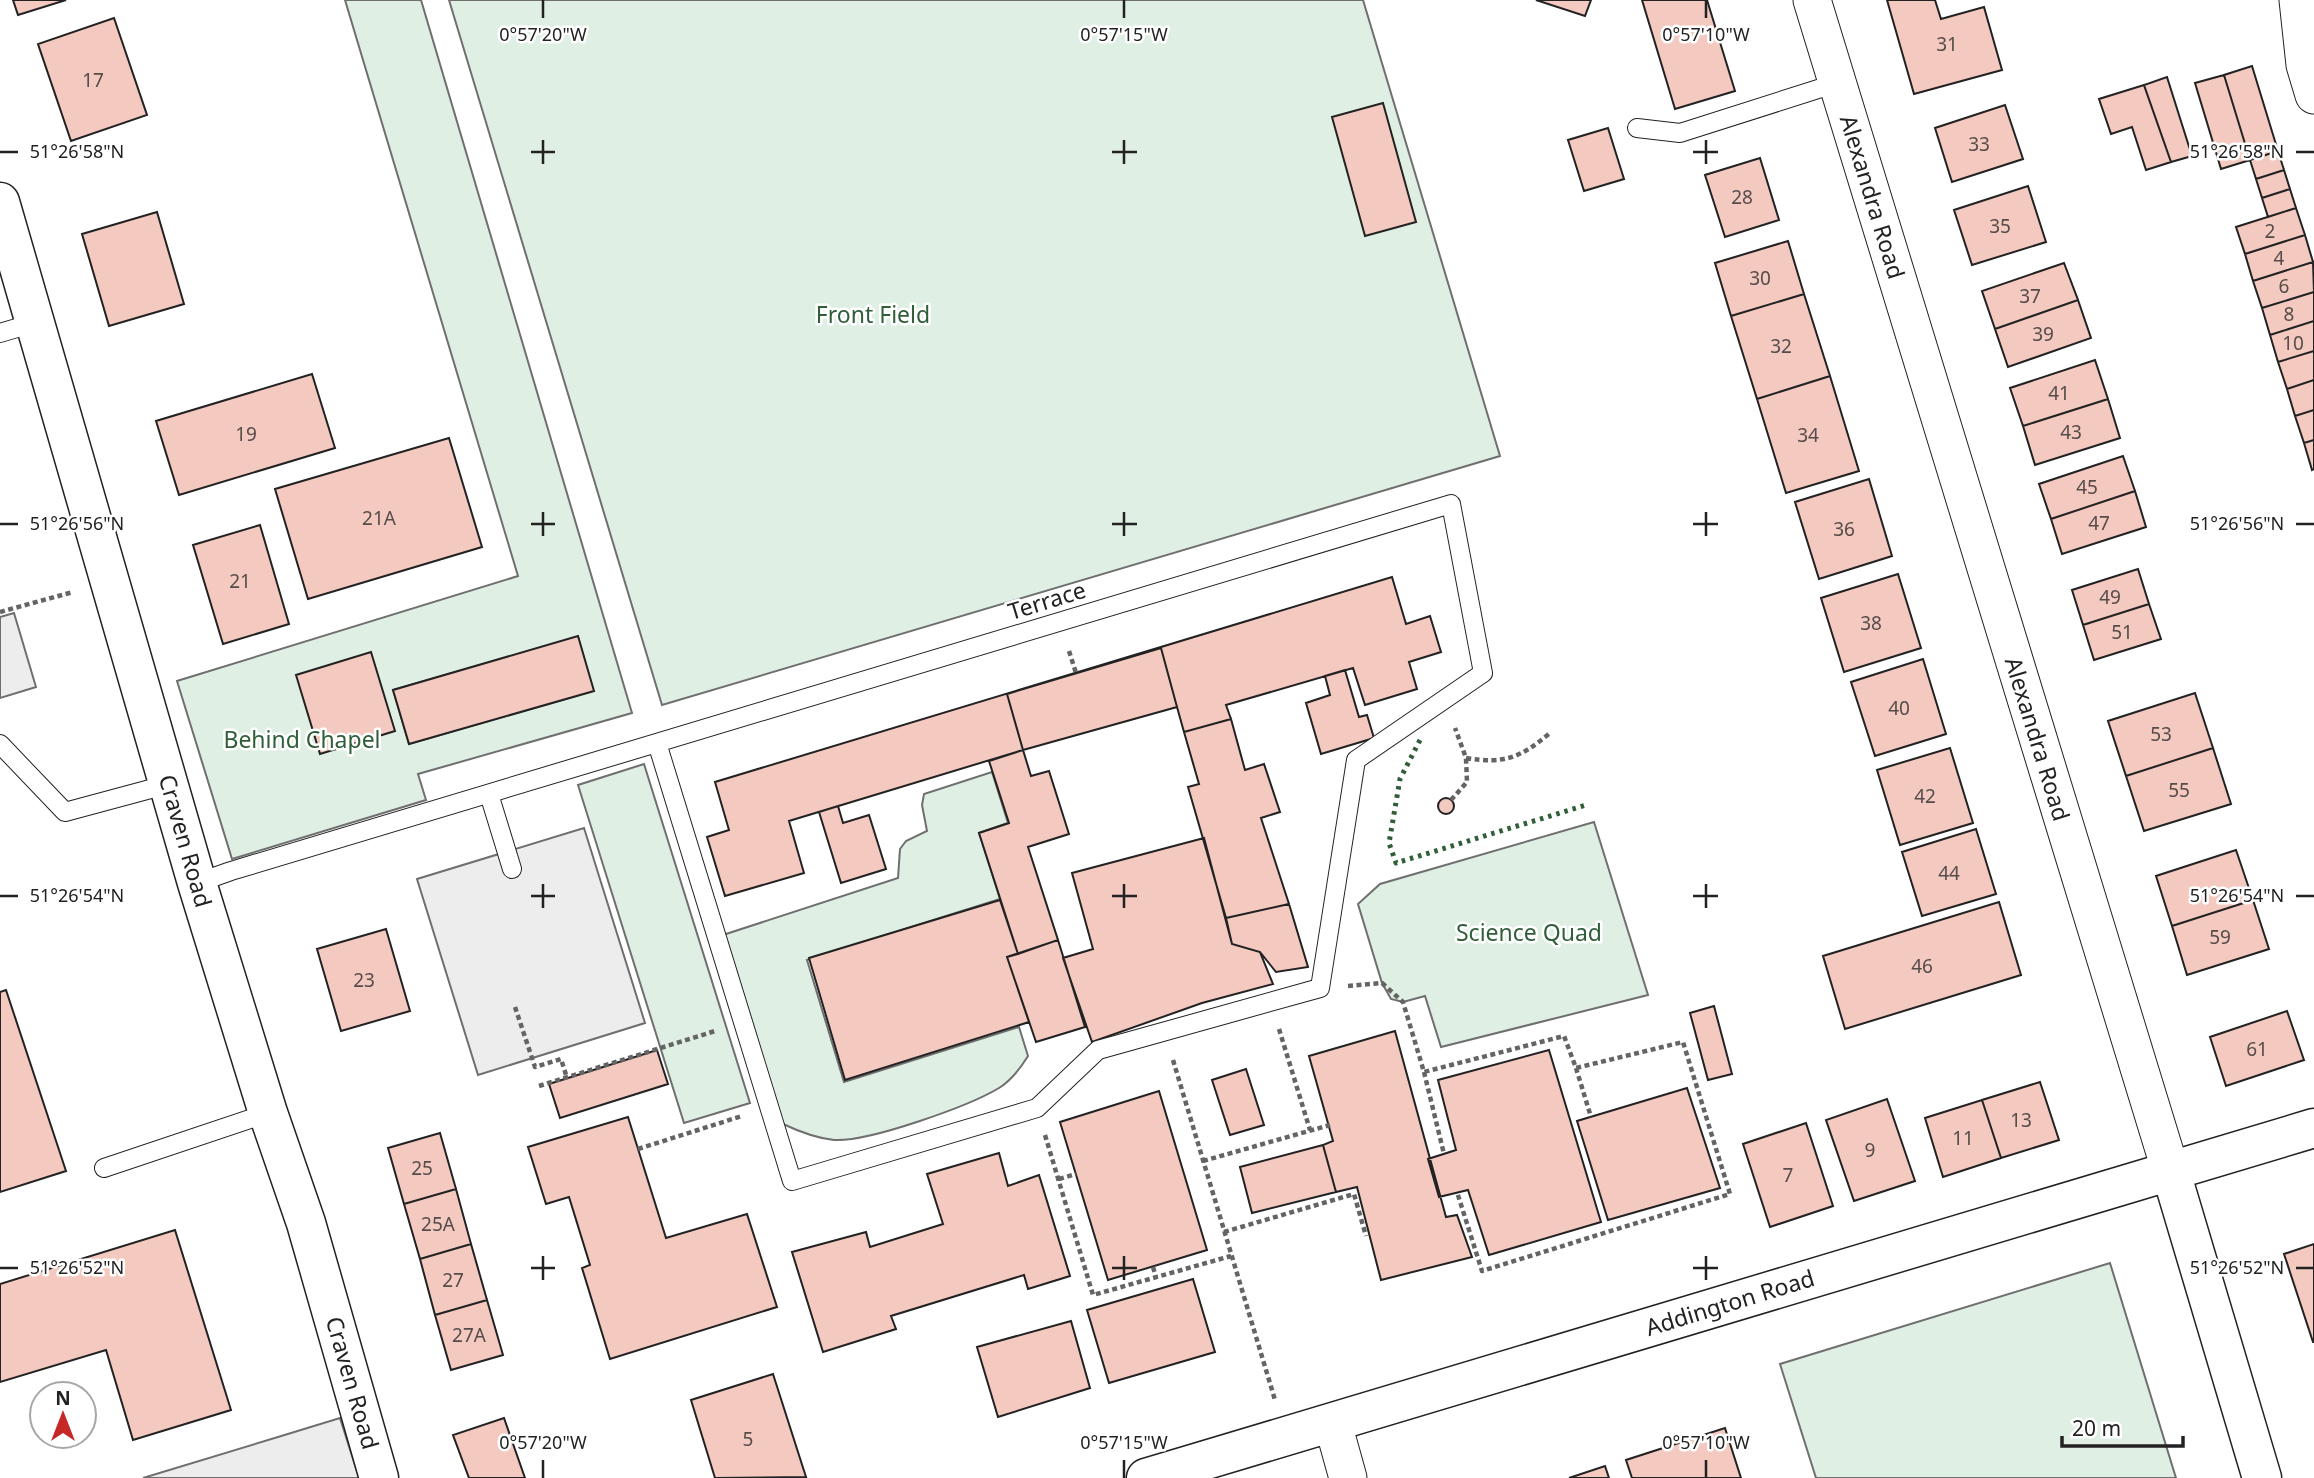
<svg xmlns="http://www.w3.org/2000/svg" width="2314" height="1478" font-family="'Noto Sans',sans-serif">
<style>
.green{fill:#e0efe3;stroke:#6f6f6f;stroke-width:2;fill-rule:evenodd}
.parking{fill:#ededed;stroke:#6f6f6f;stroke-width:2}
.building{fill:#f3c9c0;stroke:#222;stroke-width:2}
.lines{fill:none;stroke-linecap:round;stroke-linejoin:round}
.service-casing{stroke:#222;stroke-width:20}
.minor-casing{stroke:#222;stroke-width:39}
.tertiary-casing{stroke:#222;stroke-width:41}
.path{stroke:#646464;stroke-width:4.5;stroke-dasharray:5 3.5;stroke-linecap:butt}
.service{stroke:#fff;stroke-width:18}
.minor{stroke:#fff;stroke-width:37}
.tertiary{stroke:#fff;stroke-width:38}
.hedge{stroke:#2f5e38;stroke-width:5;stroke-dasharray:3.5 5;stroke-linecap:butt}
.ticks{fill:none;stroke:#222;stroke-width:2.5}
.labels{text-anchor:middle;stroke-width:5;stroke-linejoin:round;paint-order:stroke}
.number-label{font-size:19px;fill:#564c4a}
.street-label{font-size:23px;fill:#222;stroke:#fff}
.park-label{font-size:23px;fill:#2f5e38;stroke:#fff}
.ticks-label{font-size:18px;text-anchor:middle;fill:#222;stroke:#fff;stroke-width:5;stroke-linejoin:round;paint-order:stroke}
</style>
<rect width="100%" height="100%" fill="#fff"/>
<!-- green -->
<path class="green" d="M345 0H421L632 713 418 774 426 800 232 859 177 681 518 576ZM578 637 593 691 409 744 393 690Z
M449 0H1363L1500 456 662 705Z
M644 764 750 1103 684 1123 578 785Z
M992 772 1008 823 979 833 1000 899 807 960 844 1082 1019 1027 1028 1056C1020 1069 1012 1080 999 1088 969 1106 869 1142 834 1140 815 1138 800 1132 783 1124L723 935 898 878 900 849 906 841 927 831 922 805 924 794Z
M1594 822 1648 995 1441 1047 1425 996 1403 1002 1391 999 1382 983 1358 904 1380 884Z
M2110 1263 2176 1478H1816L1780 1364Z"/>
<!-- parking -->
<path class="parking" d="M14 613 36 687 0 698V617Z
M584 828 645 1023 478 1075 417 879Z
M340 1418 359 1478H143L278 1437Z"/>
<!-- building -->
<path class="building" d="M13 0H66L18 15Z
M1536 0H1591L1585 16Z
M1642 0H1707L1735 91 1675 109Z
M1887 0H1935L1941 19 1984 7 2002 70 1914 94Z
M114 18 147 115 71 141 38 44Z
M2252 66 2278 151 2250 160 2224 75Z
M2224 75 2250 160 2221 169 2195 83Z
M2167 77 2192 156 2171 162 2144 85Z
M2144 85 2171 162 2146 170 2132 127 2111 134 2099 99Z
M1383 103 1416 222 1365 236 1332 117Z
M2005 105 2023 159 1952 182 1935 128Z
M1608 128 1624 179 1584 191 1568 140Z
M2278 151 2284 170 2256 179 2250 160Z
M1760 158 1779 220 1725 237 1705 175Z
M2284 170 2290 189 2262 198 2256 179Z
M2028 186 2046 242 1972 265 1954 210Z
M2290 189 2296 208 2268 217 2262 198Z
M2296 208 2305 235 2245 254 2236 227Z
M157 212 184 304 109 326 82 234Z
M2305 235 2313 262 2253 281 2245 254Z
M1788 241 1804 294 1731 316 1715 263Z
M2313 262 2314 292 2262 308 2253 281Z
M2064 263 2078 300 1995 329 1982 291Z
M2314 292V321L2270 335 2262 308Z
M1804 294 1830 376 1757 399 1731 316Z
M2078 300 2091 338 2008 367 1995 329Z
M2314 321V351L2278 362 2270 335Z
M2314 351V380L2287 389 2278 362Z
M2095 360 2108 399 2023 426 2010 388Z
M312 374 335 448 179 495 156 421Z
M1830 376 1859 471 1786 493 1757 399Z
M2314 380V410L2295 416 2287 389Z
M2108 399 2120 438 2035 465 2023 426Z
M2314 410V440L2304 443 2295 416Z
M449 438 482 547 308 599 275 489Z
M2314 440V469L2312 470 2304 443Z
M2123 456 2135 491 2051 519 2039 484Z
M1869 479 1892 556 1819 579 1795 502Z
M2135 491 2146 527 2062 554 2051 519Z
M260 525 289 624 223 644 193 545Z
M2138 569 2149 604 2083 625 2072 590Z
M1898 574 1921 648 1844 672 1821 598Z
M1392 577 1406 624 1430 616 1441 652 1409 662 1417 689 1365 705 1353 668 1226 705 1231 719 1184 732 1177 707 1023 750 789 821 804 873 725 896 707 837 729 830 715 782Z
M2149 604 2161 639 2094 660 2083 625Z
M578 636 594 691 409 744 393 690Z
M1161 648 1177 707 1023 750 1007 694Z
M371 652 395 731 320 754 296 675Z
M1923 659 1946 734 1875 756 1851 682Z
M1345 670 1359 717 1367 715 1374 738 1321 754 1306 703 1330 695 1325 676Z
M2195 693 2213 748 2126 776 2108 721Z
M1231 719 1245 770 1264 764 1280 812 1261 818 1289 904 1226 918 1188 787 1199 784 1184 732Z
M1950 748 1973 823 1900 845 1877 770Z
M2213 748 2231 804 2144 831 2126 776Z
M1023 750 1031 776 1049 771 1069 834 1028 847 1058 940 1018 954 979 833 1009 823 989 761Z
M1438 806a8 8 0 1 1 16 0a8 8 0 1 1-16 0Z
M838 806 843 823 869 815 886 869 841 883 819 812Z
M1976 829 1996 894 1922 916 1902 852Z
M1204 838 1232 944 1260 952 1273 984 1202 1003 1092 1042 1063 958 1093 949 1072 873Z
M2236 850 2253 900 2172 926 2156 876Z
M1000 900 1018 954 1007 957 1029 1022 845 1080 809 958Z
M2253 900 2269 949 2187 975 2172 926Z
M1999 902 2021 975 1845 1029 1823 956Z
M1289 904 1308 967 1276 972 1260 952 1232 944 1226 918Z
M386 929 410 1011 341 1031 317 949Z
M1058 940 1085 1027 1036 1042 1007 957Z
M6 990 66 1171 0 1192V992Z
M1714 1006 1732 1074 1708 1080 1690 1013Z
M2287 1011 2304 1060 2226 1086 2210 1037Z
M1395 1031 1446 1217 1457 1215 1472 1257 1381 1280 1357 1187 1336 1192 1323 1145 1333 1141 1309 1056Z
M657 1050 668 1084 560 1118 549 1084Z
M1549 1050 1601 1222 1489 1255 1468 1190 1439 1197 1428 1159 1456 1150 1438 1080Z
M1246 1069 1264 1125 1230 1135 1212 1080Z
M2040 1082 2059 1140 2001 1158 1982 1100Z
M1687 1088 1720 1188 1608 1220 1577 1121Z
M1159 1091 1207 1250 1108 1280 1060 1122Z
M1887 1099 1915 1181 1854 1201 1826 1120Z
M1982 1100 2001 1158 1943 1177 1925 1118Z
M628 1117 666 1238 747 1214 777 1307 610 1359 582 1268 590 1265 569 1197 546 1204 528 1147Z
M1806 1123 1833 1206 1770 1227 1743 1144Z
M440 1133 456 1189 404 1204 388 1148Z
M1323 1145 1336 1192 1252 1213 1240 1167Z
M999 1153 1008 1186 1039 1175 1070 1276 1028 1289 1024 1275 891 1316 896 1329 823 1352 792 1252 866 1232 870 1247 943 1224 927 1174Z
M456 1189 471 1244 420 1259 404 1204Z
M175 1230 231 1410 133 1440 106 1350 0 1382V1284Z
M471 1244 487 1300 435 1315 420 1259Z
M2314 1244V1342H2313L2284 1254Z
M1193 1279 1215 1352 1109 1383 1087 1310Z
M487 1300 503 1355 451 1370 435 1315Z
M1071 1321 1090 1388 998 1417 977 1347Z
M773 1374 806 1477 715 1478 691 1400Z
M504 1418 525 1478H469L453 1435Z
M1725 1428 1741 1478H1632L1626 1460Z
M1605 1466 1609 1478H1569Z"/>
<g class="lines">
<!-- service casing -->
<g class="service-casing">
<path id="service" d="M1637 128 1680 133 1837 83
M0 333 37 322
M0 744 65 812 169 784
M489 794 512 869
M197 883 231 871C639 752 1045 628 1451 504L1483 673 1356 760 1320 988 1098 1050 1037 1108 792 1181 657 743
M104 1168 268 1113"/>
</g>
<!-- minor casing -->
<g class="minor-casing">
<path id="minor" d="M1812 0 2170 1169
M2298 0 2305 65 2314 95
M1333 1424 1348 1478"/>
</g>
<!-- tertiary casing -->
<g class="tertiary-casing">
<path id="tertiary" d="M0 202 197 883 268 1113 306 1223 379 1478
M2170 1169 2262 1478
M1146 1478 2314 1128"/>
</g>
<!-- path -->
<path class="path" d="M0 612 73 592
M1069 651 1076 673
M1466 758C1505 764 1520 758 1550 733
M1451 800 1467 782 1466 758 1455 728
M1348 986 1382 983 1403 1002 1424 1072 1564 1036 1576 1068 1683 1042 1730 1194 1482 1271 1457 1192
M515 1007 535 1067 561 1059 567 1078
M1279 1029 1310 1130
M1173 1060 1275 1400
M1576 1068 1591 1117
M1424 1072 1444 1154
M539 1086 715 1031
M1045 1135 1093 1295 1231 1256
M638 1149 742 1116
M1203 1161 1330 1125
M1059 1179 1076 1174
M1224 1232 1354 1194 1366 1236
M1153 1267 1156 1277"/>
<!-- service -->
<use href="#service" class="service"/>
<!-- minor -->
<use href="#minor" class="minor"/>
<!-- tertiary -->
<use href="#tertiary" class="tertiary"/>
<!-- hedge -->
<path class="hedge" d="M1420 740 1400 779 1389 843 1396 863 1586 805"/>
</g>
<!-- ticks -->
<path class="ticks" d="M543 0V18M1124 0V18M1706 0V18M543 140V164M1124 140V164M1706 140V164M0 152H18M531 152H555M1112 152H1137M1693 152H1718M2296 152H2314M543 512V536M1124 512V536M1706 512V536M0 524H18M531 524H555M1112 524H1137M1693 524H1718M2296 524H2314M543 884V908M1124 884V908M1706 884V908M0 896H18M531 896H555M1112 896H1137M1693 896H1718M2296 896H2314M543 1256V1280M1124 1256V1280M1706 1256V1280M0 1268H18M531 1268H555M1112 1268H1137M1693 1268H1718M2296 1268H2314M543 1460V1478M1124 1460V1478M1706 1460V1478"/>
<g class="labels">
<!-- number labels -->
<g class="number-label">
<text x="1947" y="51">31</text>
<text x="93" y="87">17</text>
<text x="1979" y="151">33</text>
<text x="1742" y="204">28</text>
<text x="2000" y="233">35</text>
<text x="2270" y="238">2</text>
<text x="2279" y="265">4</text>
<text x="1760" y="285">30</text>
<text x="2284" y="293">6</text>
<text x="2030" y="303">37</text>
<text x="2289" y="321">8</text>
<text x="2043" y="341">39</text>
<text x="2293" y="350">10</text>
<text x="1781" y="353">32</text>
<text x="2059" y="400">41</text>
<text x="2071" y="439">43</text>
<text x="246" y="441">19</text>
<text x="1808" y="442">34</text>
<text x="2087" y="494">45</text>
<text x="379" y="525">21A</text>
<text x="2099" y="530">47</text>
<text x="1844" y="536">36</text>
<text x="240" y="588">21</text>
<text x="2110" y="604">49</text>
<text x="1871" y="630">38</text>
<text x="2122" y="639">51</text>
<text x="1899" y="715">40</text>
<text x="2161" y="741">53</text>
<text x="2179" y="797">55</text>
<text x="1925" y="803">42</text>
<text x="1949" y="880">44</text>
<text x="2220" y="944">59</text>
<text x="1922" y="973">46</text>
<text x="364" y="987">23</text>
<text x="2257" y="1056">61</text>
<text x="2021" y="1127">13</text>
<text x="1963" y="1145">11</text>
<text x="1870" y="1157">9</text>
<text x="422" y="1175">25</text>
<text x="1788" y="1182">7</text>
<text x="438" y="1231">25A</text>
<text x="453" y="1287">27</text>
<text x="469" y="1342">27A</text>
<text x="748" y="1446">5</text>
</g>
<!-- street labels -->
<g class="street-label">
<text transform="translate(1872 197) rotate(73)" y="8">Alexandra Road</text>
<text transform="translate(1047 601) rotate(-17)" y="8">Terrace</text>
<text transform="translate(2037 739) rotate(73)" y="8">Alexandra Road</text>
<text transform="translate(185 841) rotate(74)" y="8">Craven Road</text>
<text transform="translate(1730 1303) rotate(-17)" y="8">Addington Road</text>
<text transform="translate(352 1383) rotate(74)" y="8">Craven Road</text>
</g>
<!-- park labels -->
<g class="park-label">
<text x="873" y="323">Front Field</text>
<text x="302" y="748">Behind Chapel</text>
<text x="1529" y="941">Science Quad</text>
</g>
</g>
<g class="ticks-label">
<text x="543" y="41">0°57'20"W</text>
<text x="1124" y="41">0°57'15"W</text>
<text x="1706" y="41">0°57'10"W</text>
<text x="77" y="158">51°26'58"N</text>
<text x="2237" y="158">51°26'58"N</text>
<text x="77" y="530">51°26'56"N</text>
<text x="2237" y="530">51°26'56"N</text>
<text x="77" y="902">51°26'54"N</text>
<text x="2237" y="902">51°26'54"N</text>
<text x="77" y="1274">51°26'52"N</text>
<text x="2237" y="1274">51°26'52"N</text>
<text x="543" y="1449">0°57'20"W</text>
<text x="1124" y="1449">0°57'15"W</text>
<text x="1706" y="1449">0°57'10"W</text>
</g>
<!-- north arrow -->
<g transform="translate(63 1415)"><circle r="33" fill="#ffffff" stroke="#a7a7a7" stroke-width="2"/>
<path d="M0-5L12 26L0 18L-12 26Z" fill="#c62828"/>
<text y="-10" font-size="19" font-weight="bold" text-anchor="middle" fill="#222222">N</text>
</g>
<!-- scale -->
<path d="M2062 1436v10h121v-10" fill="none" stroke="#222222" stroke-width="3.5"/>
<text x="2072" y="1436" font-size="21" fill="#222222" stroke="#ffffff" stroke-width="5" paint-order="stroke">20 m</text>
</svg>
